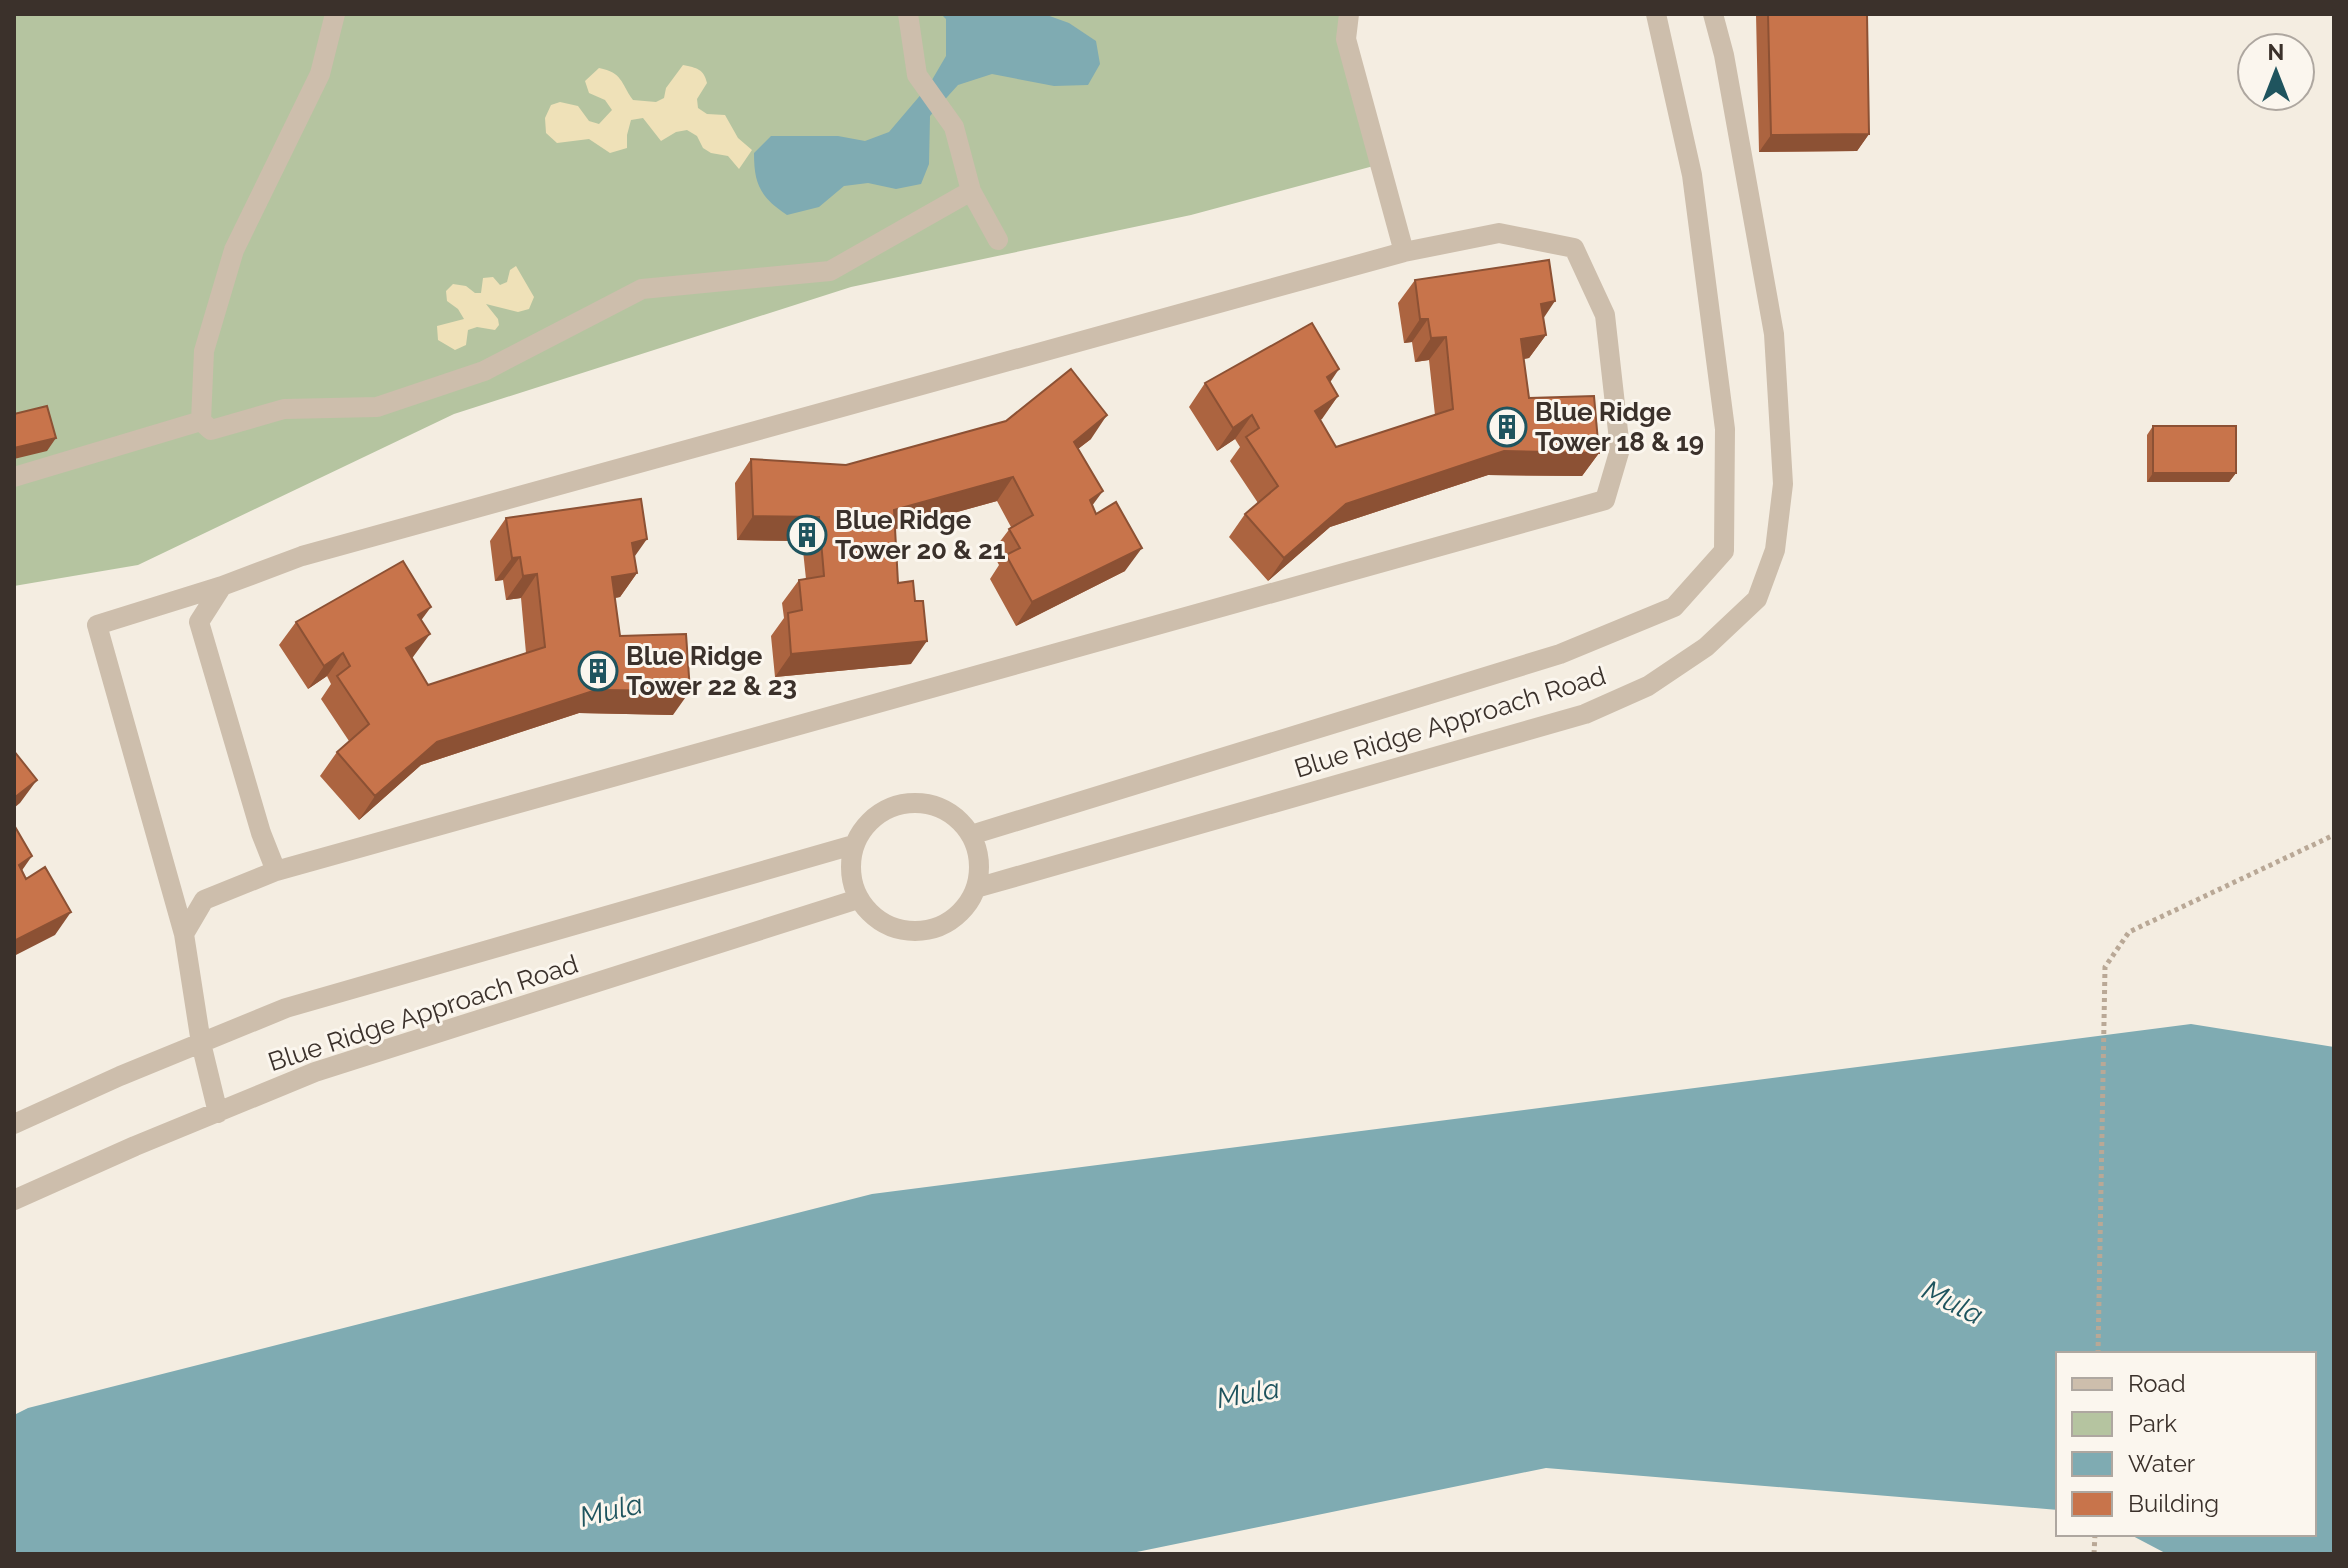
<svg xmlns="http://www.w3.org/2000/svg" width="2348" height="1568" font-family="Raleway,sans-serif">
<style>
.green{fill:#b5c4a0}
.sand{fill:#efe1b8}
.water{fill:#7fabb2}
.lines{fill:none;stroke-linecap:round;stroke-linejoin:round}
.path{stroke:#b9a896;stroke-width:5;stroke-dasharray:4 4;stroke-linecap:butt}
.minor{stroke:#cdbeac;stroke-width:20}
.wall{fill:#ac6440}
.shaded-wall{fill:#8c5134}
.building{fill:#c8744b;stroke:#8c5134;stroke-width:2}
.labels{text-anchor:middle;stroke-width:6;stroke-linejoin:round;paint-order:stroke}
.poi-label{font-size:26px;font-weight:bold;fill:#3b312b;stroke:#fbf6ee;text-anchor:start}
.street-label{font-size:26px;fill:#3b312b;stroke:#fbf6ee}
.water-label{font-size:28px;font-style:italic;fill:#1f545e;stroke:#fbf6ee}
</style>
<rect width="100%" height="100%" fill="#f4ede1"/>
<!-- green -->
<path class="green" d="M14 14H1345L1381 164 1191 215 851 287 454 414 138 565 14 586Z"/>
<!-- sand -->
<path class="sand" d="M683 65C697 68 704 69 707 83L697 99 698 108 707 114 725 115 738 138 752 150 739 169 728 156 711 153 703 148 697 136 687 130 676 132 661 141 643 118 631 120 627 135V148L610 153 589 139 557 143 546 133 545 118 551 105 560 102 578 106 589 121 599 124 612 110 605 100 589 93 585 81 599 68C623 73 620 82 633 100L656 102 664 98 666 88Z
M516 266 534 297 529 309 518 312 486 304 498 319 499 325 495 330 477 327 468 330 466 345 455 350 438 340 437 326 464 319 458 309 447 301 446 291 453 284 466 286 475 293H481L483 278 493 277 500 285 507 282 510 270Z"/>
<!-- water -->
<path class="water" d="M941 14H1044L1069 23 1096 41 1100 64 1088 85 1054 86 992 74 958 85 930 116 929 164 921 184 896 189 868 183 844 186 819 207 787 215C760 197 754 184 754 153L771 136H838L865 141 889 132 929 85 946 56V19Z
M2191 1024 2334 1047V1554H2167L2129 1534H2314V1354H2058V1510L1546 1468 1127 1554H14V1415L28 1408 872 1194Z"/>
<g class="lines">
<!-- path -->
<path class="path" d="M2098 1354 2105 967 2129 932 2334 835
M2094 1554 2095 1534"/>
<!-- minor -->
<path class="minor" d="M335 14 320 74 234 250 204 351 201 421 211 430 284 409 377 407 484 371 642 289 830 271 971 191 998 240
M908 14 917 75 954 127 971 191
M1349 14 1346 39 1404 252
M1499 233 1574 248 1605 315 1620 449 1605 500 276 871 261 833 199 622 222 586 302 556 1404 252Z
M14 477 201 421
M851 867a64 64 0 1 1 128 0a64 64 0 1 1-128 0Z
M971 835 1560 654 1674 607 1724 551 1725 429 1692 175 1656 14
M976 888 1585 714 1648 686 1706 647 1757 599 1775 550 1783 484 1774 334 1724 55 1713 14
M184 934 97 625 222 586
M218 1113 201 1043 184 934 204 900 276 871
M14 1124 120 1076 286 1008 853 845
M14 1200 135 1146 315 1072 858 899"/>
</g>
<!-- wall -->
<path class="wall" d="M1756 14H1867L1869 134 1857 151 1759 152Z
M1415 280 1543 319 1546 335 1529 358 1523 359 1529 398 1599 453 1582 476 1488 475 1330 527 1268 581 1229 537 1245 514 1258 503 1230 461 1240 447 1235 439 1217 451 1189 407 1205 383 1330 382 1338 396 1320 420 1336 447 1435 415 1429 360 1415 362 1412 342 1404 343 1398 303Z
M2153 426 2236 473 2229 482H2147V435Z
M1091 439 1078 449 1092 506 1125 571 1016 626 990 579 999 565 992 552 1011 527 997 501 895 529 898 583 911 664 775 677 771 636 784 618 782 603 799 580 806 579 802 541 737 540 735 483 751 459 846 465Z
M506 518 634 557 637 573 620 597 615 598 620 636 673 715 579 713 421 765 359 820 320 776 337 752 349 741 321 699 331 684 327 676 308 689 279 645 296 622 421 620 413 657 412 658 428 685 526 653 521 598 506 600 503 580 495 581 490 541Z"/>
<!-- shaded-wall -->
<path class="shaded-wall" d="M1869 134 1857 151 1759 152 1771 135Z
M1555 301 1539 325 1541 304Z
M1420 319H1428L1412 342 1404 343Z
M1546 335 1529 358 1504 363 1521 339Z
M1446 337 1429 360 1415 362 1431 338Z
M1339 369 1323 393 1327 377Z
M1338 396 1322 419 1298 434 1315 411Z
M1107 415 1091 439 1057 465 1074 442Z
M1252 415 1235 439 1217 451 1233 428Z
M56 438 47 451 14 459V448Z
M1504 451 1599 453 1582 476 1488 475 1330 527 1268 581 1284 558 1346 504Z
M2153 473H2236L2229 482H2147Z
M1013 477 997 501 878 534 894 510Z
M1103 491 1086 514 1090 500Z
M753 516 819 517 802 541 737 540Z
M647 539 630 563 632 543Z
M1142 548 1125 571 1016 626 1032 602Z
M520 557 503 580 495 581 512 558Z
M637 573 620 597 596 601 612 577Z
M537 574 521 598 506 600 523 576Z
M431 607 414 630 418 615Z
M430 634 413 657 389 672 406 648Z
M927 641 911 664 775 677 791 654Z
M343 653 327 676 308 689 324 666Z
M596 690 690 691 673 715 579 713 421 765 359 820 375 796 437 742Z
M37 780 20 803 14 808V798Z
M32 856 16 879 19 865Z
M71 912 55 935 14 956V941Z"/>
<!-- building -->
<path class="building" d="M1768 14H1867L1869 134 1771 135Z
M1549 260 1555 301 1541 304 1546 335 1521 339 1529 398 1594 396 1599 453 1504 451 1346 504 1284 558 1245 514 1278 486 1246 437 1259 428 1252 415 1233 428 1205 383 1312 323 1339 369 1327 377 1338 396 1315 411 1336 447 1453 409 1446 337 1431 338 1428 319H1420L1415 280Z
M1071 369 1107 415 1074 442 1103 491 1090 500 1096 514 1116 502 1142 548 1032 602 1006 555 1020 548 1009 529 1033 515 1013 477 894 510 898 583 913 581 915 601H923L927 641 791 654 788 613 802 610 799 580 824 576 819 517 753 516 751 459 846 465 1006 421Z
M47 406 56 438 14 448V414Z
M2153 426H2236V473H2153Z
M641 499 647 539 632 543 637 573 612 577 620 636 686 634 690 691 596 690 437 742 375 796 337 752 369 724 337 676 350 666 343 653 324 666 296 622 403 561 431 607 418 615 430 634 406 648 428 685 545 647 537 574 523 576 520 557 512 558 506 518Z
M14 751 37 780 14 798Z
M14 825 32 856 19 865 26 879 45 867 71 912 14 941Z"/>
<!-- icons -->
<defs>
<g id="building-ring" transform="scale(2)"><circle r="9.5" fill="#fbf6ee" stroke="#1f545e" stroke-width="1.5"/><path d="M-4-6H4V6H1V3H-1V6H-4ZM-2.5-4.3h1.7v1.8h-1.7ZM.8-4.3h1.7v1.8H.8ZM-2.5-1h1.7V.8h-1.7ZM.8-1h1.7V.8H.8Z" fill="#1f545e"/></g>
</defs>
<g fill-rule="evenodd">
<use href="#building-ring" x="1507" y="427"/>
<use href="#building-ring" x="807" y="535"/>
<use href="#building-ring" x="598" y="671"/>
</g>
<g class="labels">
<!-- poi labels -->
<g class="poi-label">
<text x="1535" y="421">Blue Ridge<tspan x="1535" dy="30">Tower 18 &amp; 19</tspan></text>
<text x="835" y="529">Blue Ridge<tspan x="835" dy="30">Tower 20 &amp; 21</tspan></text>
<text x="626" y="665">Blue Ridge<tspan x="626" dy="30">Tower 22 &amp; 23</tspan></text>
</g>
<!-- street labels -->
<g class="street-label">
<text transform="translate(1450 722) rotate(-17)" y="9">Blue Ridge Approach Road</text>
<text transform="translate(423 1013) rotate(-18)" y="9">Blue Ridge Approach Road</text>
</g>
<!-- water labels -->
<g class="water-label">
<text transform="translate(1953 1302) rotate(27)" y="10">Mula</text>
<text transform="translate(1248 1393) rotate(-10)" y="10">Mula</text>
<text transform="translate(611 1510) rotate(-13)" y="10">Mula</text>
</g>
</g>
<!-- border -->
<rect width="2348" height="1568" fill="none" stroke="#3b312b" stroke-width="32"/>
<!-- legend -->
<rect x="2056" y="1352" width="260" height="184" fill="#fbf6ee" stroke="#aea7a0" stroke-width="2"/>
<rect x="2072" y="1378" width="40" height="12" fill="#cdbeac" stroke="#aea7a0" stroke-width="2"/>
<text x="2128" y="1392" font-size="24" fill="#3b312b">Road</text>
<rect x="2072" y="1412" width="40" height="24" fill="#b5c4a0" stroke="#aea7a0" stroke-width="2"/>
<text x="2128" y="1432" font-size="24" fill="#3b312b">Park</text>
<rect x="2072" y="1452" width="40" height="24" fill="#7fabb2" stroke="#aea7a0" stroke-width="2"/>
<text x="2128" y="1472" font-size="24" fill="#3b312b">Water</text>
<rect x="2072" y="1492" width="40" height="24" fill="#c8744b" stroke="#aea7a0" stroke-width="2"/>
<text x="2128" y="1512" font-size="24" fill="#3b312b">Building</text>
<!-- north arrow -->
<g transform="translate(2276 72)"><circle r="38" fill="#fbf6ee" stroke="#aea7a0" stroke-width="2"/>
<path d="M0-6L14 30L0 20L-14 30Z" fill="#1f545e"/>
<text y="-12" font-size="22" font-weight="bold" text-anchor="middle" fill="#3b312b">N</text>
</g>
</svg>
